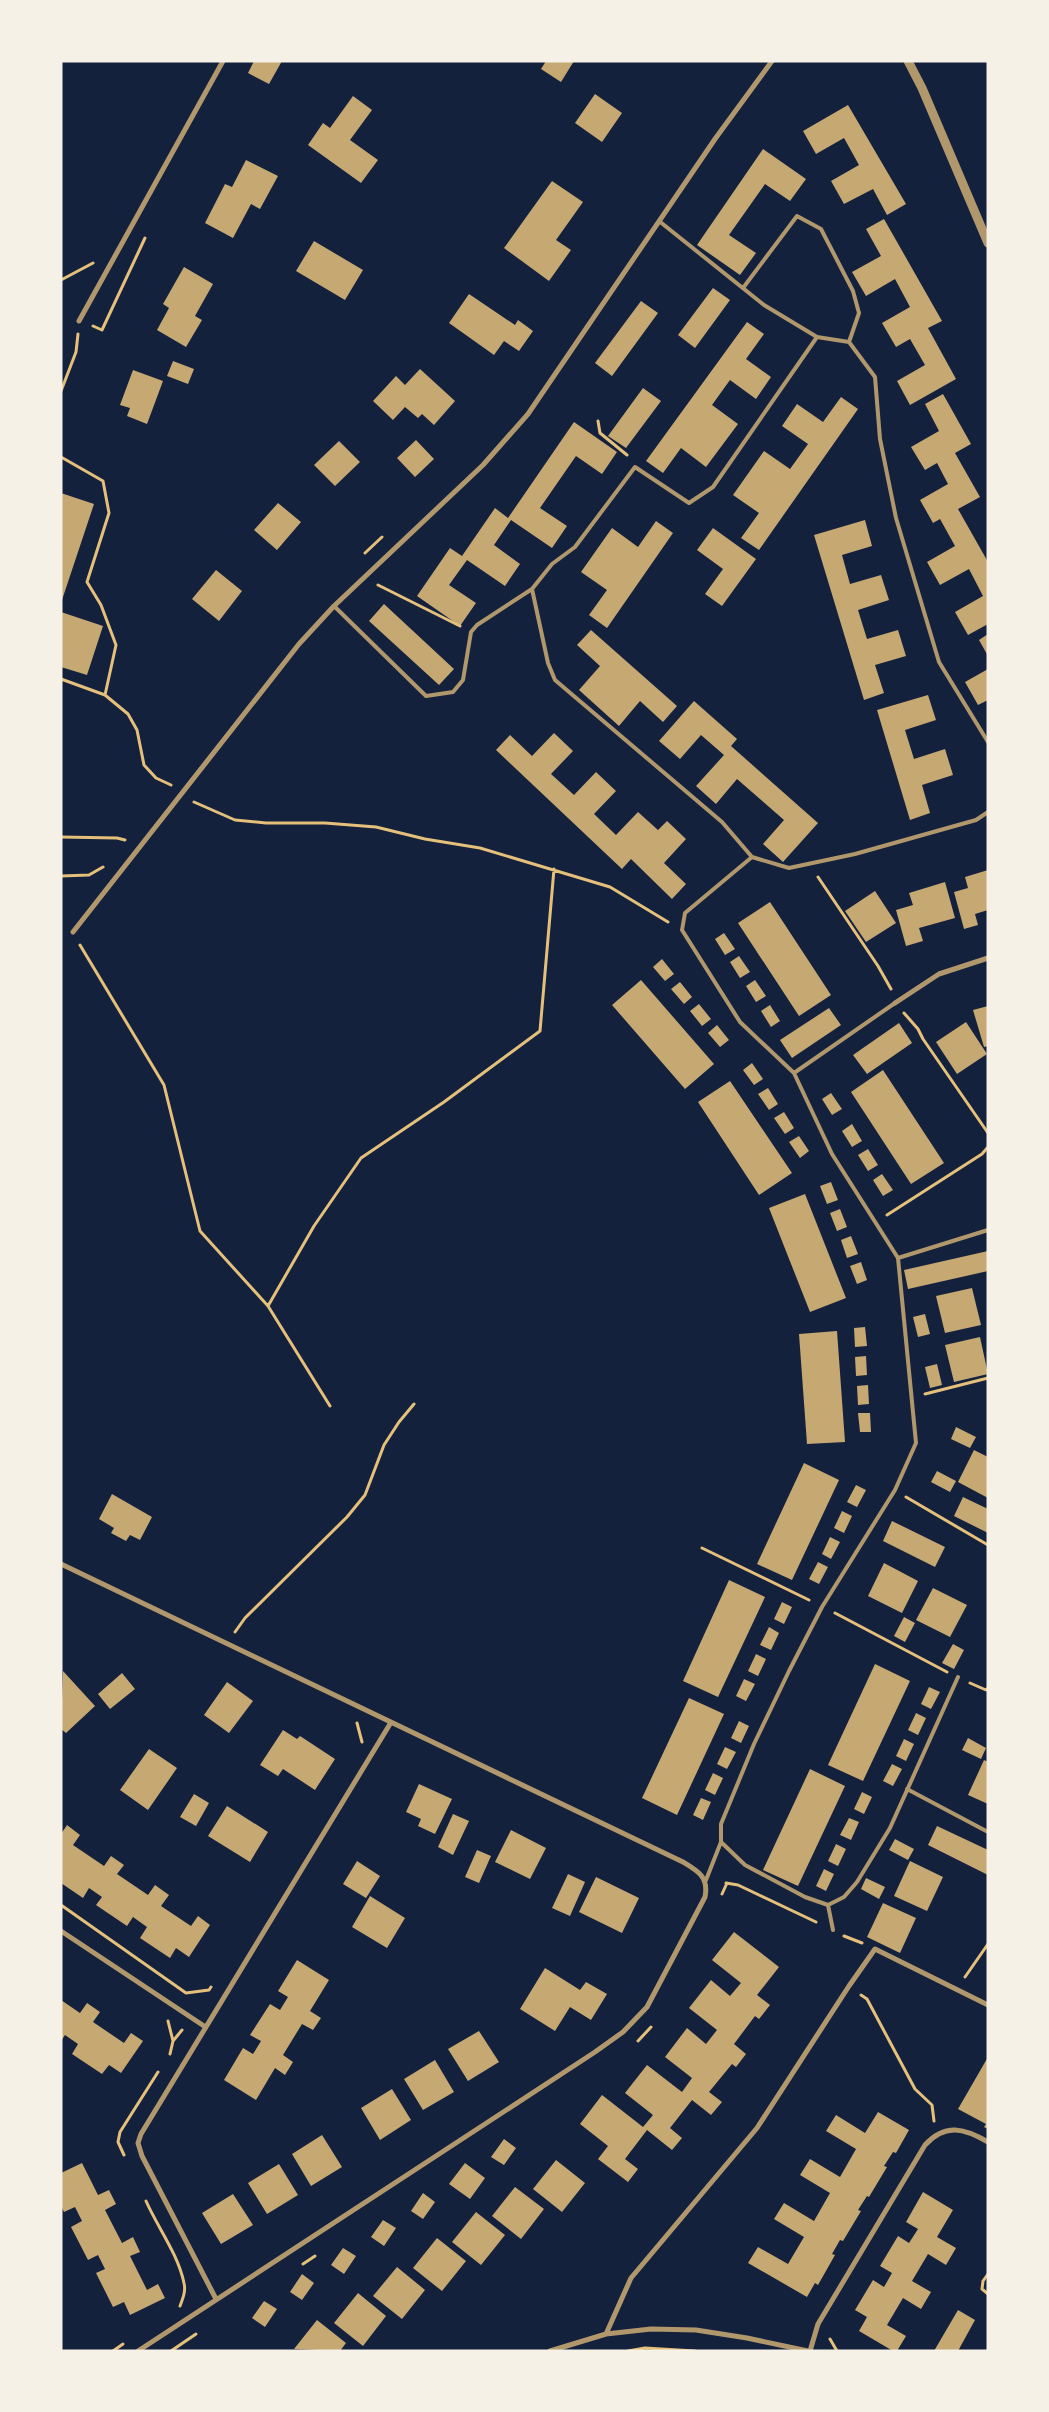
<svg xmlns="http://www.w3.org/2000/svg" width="1049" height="2412" font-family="'Noto Sans',sans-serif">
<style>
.building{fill:#c6a872}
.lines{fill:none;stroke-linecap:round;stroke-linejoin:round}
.path{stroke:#e5c07b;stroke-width:3}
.service{stroke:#b1986c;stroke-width:4}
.minor{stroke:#b1986c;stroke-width:5}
.tertiary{stroke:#b1986c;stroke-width:9}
</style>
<rect width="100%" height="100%" fill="#14213d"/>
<!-- building -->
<path class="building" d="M254 61H282L269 84 248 73Z
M546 61H574L561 82 541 69Z
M595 94 622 113 602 142 575 123Z
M353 96 372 110 350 140 378 160 361 183 308 145 323 123 330 128Z
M848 105 906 204 887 215 873 189 844 204 831 181 859 165 844 138 816 154 803 131Z
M763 149 806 179 790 201 765 184 729 235 756 253 740 275 697 245Z
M246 160 278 176 260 209 251 204 233 238 205 223 225 184 232 187Z
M552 181 583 202 556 240 571 250 549 281 504 248Z
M884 219 942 321 928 328 956 379 910 405 897 381 925 365 910 339 896 347 882 323 910 307 895 279 866 296 852 272 881 256 866 229Z
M314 241 363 270 345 300 296 271Z
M184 267 213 284 195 316 202 320 186 347 157 330 169 308 163 304Z
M713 288 730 300 695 348 678 335Z
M469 294 515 325 518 320 533 331 519 351 504 341 494 355 449 323Z
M641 301 658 313 612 376 595 363Z
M747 322 764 334 746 359 771 377 756 399 730 380 712 405 738 424 706 467 681 448 663 473 646 461Z
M173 361 194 369 188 384 167 376Z
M420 369 455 401 434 425 422 414 418 418 405 407 393 420 373 401 396 376 405 385Z
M133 370 163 381 147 424 127 416 130 408 120 405Z
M643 388 661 401 626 448 608 436Z
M943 394 971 444 955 453 980 497 958 509 988 562V624L968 635 955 612 983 596 969 569 940 585 927 562 955 546 940 519 933 523 920 500 948 484 937 463 925 470 911 447 939 431 925 404Z
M841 397 858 409 759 550 741 538 759 513 733 495 764 451 790 469 808 444 782 426 797 404 823 422Z
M574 422 617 452 602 474 576 456 540 508 567 526 552 548 511 520 494 545 520 564 505 586 467 560 449 585 476 603 460 626 417 596 450 548 462 556 495 508 508 518Z
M416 440 434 459 415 477 397 458Z
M339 441 360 462 335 486 314 465Z
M61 493 94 504 62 600H61Z
M278 503 301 522 277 550 254 530Z
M865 520 872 546 842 555 850 584 881 575 889 600 858 610 867 639 898 630 906 656 875 665 884 693 864 700 814 535Z
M656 521 673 533 607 628 589 615 607 590 581 572 612 528 638 547Z
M713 528 756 559 722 606 705 594 723 569 697 550Z
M216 570 242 591 219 621 192 599Z
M384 604 454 669 439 685 369 621Z
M61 612 103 626 87 675 61 667Z
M591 630 677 706 663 722 640 701 619 726 579 690 600 666 577 645Z
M988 634V656L979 640Z
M988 669V700L978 705 965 682Z
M928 695 936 720 905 730 914 759 945 749 953 775 922 785 930 813 910 820 877 710Z
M694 701 737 739 731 746 818 823 783 862 763 844 784 820 737 779 716 804 696 786 724 755 701 735 680 759 659 741Z
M554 733 573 751 551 774 574 795 596 772 616 791 594 814 616 835 638 812 658 830 667 821 686 839 664 863 686 884 672 899 631 859 622 869 496 750 510 735 532 756Z
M988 870V910L975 914 978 925 964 929 954 892 968 888 965 877Z
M945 882 955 918 919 928 923 941 906 946 896 910 913 905 909 893Z
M875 891 896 923 866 942 845 911Z
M770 902 831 995 799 1016 738 923Z
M724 933 735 949 725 955 715 939Z
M739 956 750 972 740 978 730 962Z
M662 959 674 974 665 981 653 967Z
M641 980 714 1064 685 1089 612 1005Z
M755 980 766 996 756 1002 746 986Z
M680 982 692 997 684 1004 671 989Z
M699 1004 711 1019 702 1026 690 1011Z
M770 1005 780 1021 771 1027 761 1011Z
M988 1006V1046L984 1047 973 1010Z
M829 1008 841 1025 792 1058 780 1040Z
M966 1022 987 1054 957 1074 936 1042Z
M899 1023 912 1043 867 1074 853 1055Z
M717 1025 729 1040 720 1047 708 1033Z
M752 1063 763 1079 754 1085 743 1070Z
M883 1070 944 1163 911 1184 851 1092Z
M730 1081 792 1173 759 1195 698 1102Z
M768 1088 778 1104 769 1110 758 1094Z
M831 1093 842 1109 832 1115 822 1099Z
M784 1112 794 1128 785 1134 774 1118Z
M852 1124 862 1141 852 1147 842 1131Z
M799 1136 809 1151 800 1158 789 1142Z
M868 1149 878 1165 868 1171 858 1155Z
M882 1174 893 1190 883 1196 873 1180Z
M831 1182 838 1200 827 1204 820 1186Z
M805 1194 846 1298 810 1312 769 1208Z
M840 1209 847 1227 837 1231 830 1213Z
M851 1236 858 1254 847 1258 841 1240Z
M988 1251V1271L908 1289 904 1270Z
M861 1262 867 1280 857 1284 850 1266Z
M972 1288 981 1325 945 1333 936 1296Z
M925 1314 930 1334 918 1337 913 1317Z
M865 1327 867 1346 855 1347 854 1328Z
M837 1331 845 1442 807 1444 799 1334Z
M980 1337 988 1374 954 1382 945 1345Z
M866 1356 867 1375 856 1376 855 1357Z
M937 1364 942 1385 930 1388 925 1367Z
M868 1385 869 1404 858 1405 857 1386Z
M858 1413H870L871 1432H860Z
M956 1427 976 1437 970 1448 951 1439Z
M974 1450 988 1457V1498L958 1482Z
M804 1463 839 1480 792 1580 757 1564Z
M937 1471 956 1481 950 1492 931 1482Z
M856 1485 866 1490 857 1507 847 1502Z
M112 1494 152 1517 140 1540 130 1535 126 1541 111 1533 114 1528 99 1519Z
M963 1497 988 1509V1533L954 1516Z
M842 1511 852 1516 844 1533 834 1528Z
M892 1521 945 1547 935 1567 883 1541Z
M830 1537 840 1542 831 1559 822 1554Z
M818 1562 828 1567 819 1584 809 1579Z
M884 1563 918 1581 902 1613 868 1596Z
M729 1580 765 1597 718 1697 683 1681Z
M933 1588 967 1605 950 1637 916 1620Z
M782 1602 792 1607 784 1624 774 1619Z
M904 1617 915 1623 905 1642 894 1636Z
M769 1627 779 1633 771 1650 760 1645Z
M953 1644 964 1650 954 1669 942 1663Z
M756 1654 766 1659 758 1676 748 1671Z
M875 1664 910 1681 863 1781 828 1765Z
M63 1671 95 1706 66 1733 61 1729Z
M122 1673 135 1689 110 1709 98 1694Z
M744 1679 755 1684 746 1701 736 1696Z
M227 1682 253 1701 229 1733 204 1715Z
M929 1687 940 1692 931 1709 921 1704Z
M689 1698 724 1714 677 1815 642 1798Z
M916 1713 926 1718 918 1735 908 1730Z
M739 1721 749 1726 741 1743 731 1738Z
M283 1730 297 1739 300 1736 335 1759 315 1790 283 1769 278 1776 260 1765Z
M968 1738 986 1748 981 1759 962 1750Z
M904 1739 914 1744 906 1761 896 1756Z
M725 1747 736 1752 727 1769 717 1764Z
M149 1749 177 1768 148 1810 120 1790Z
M984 1760 988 1762V1804L968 1795Z
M892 1764 902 1769 893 1786 883 1781Z
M810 1769 845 1786 798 1886 763 1870Z
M713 1773 723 1778 715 1795 705 1790Z
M419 1784 452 1799 435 1834 418 1826 421 1819 406 1812Z
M862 1792 872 1797 864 1814 854 1809Z
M194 1794 209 1803 196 1826 180 1817Z
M701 1798 711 1802 703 1820 693 1815Z
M227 1806 268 1832 250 1862 208 1836Z
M453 1814 469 1821 453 1855 438 1847Z
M849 1818 859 1822 851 1840 840 1835Z
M67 1825 80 1835 73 1845 104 1866 111 1856 124 1865 117 1874 148 1895 155 1885 169 1895 161 1906 191 1926 198 1916 210 1925 189 1957 176 1948 170 1958 140 1938 147 1927 133 1917 127 1926 96 1905 102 1897 89 1888 83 1898 61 1883V1834Z
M937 1826 988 1850V1875L928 1845Z
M511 1830 546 1848 530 1879 495 1862Z
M895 1839 914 1849 908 1860 889 1850Z
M836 1844 846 1849 838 1866 828 1861Z
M477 1850 491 1856 479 1883 465 1877Z
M357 1861 380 1876 366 1898 343 1884Z
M910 1861 943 1877 927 1911 894 1896Z
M824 1869 834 1874 826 1891 816 1886Z
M568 1874 585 1882 570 1916 552 1908Z
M596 1877 639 1898 622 1933 579 1912Z
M866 1878 885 1887 879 1899 861 1889Z
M370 1896 405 1918 387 1948 352 1927Z
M883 1903 916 1918 900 1953 867 1937Z
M734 1932 779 1967 757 1995 770 2005 759 2019 755 2016 734 2044 746 2054 736 2067 732 2064 709 2092 722 2102 711 2115 692 2100 670 2128 682 2138 672 2150 647 2130 625 2159 638 2169 628 2182 598 2159 608 2146 580 2124 602 2095 643 2127 653 2115 625 2093 647 2065 682 2092 692 2078 665 2057 687 2028 706 2044 717 2030 689 2008 711 1980 730 1996 741 1983 712 1960Z
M297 1960 329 1980 310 2011 321 2018 313 2030 302 2024 283 2055 293 2062 285 2075 275 2068 256 2100 224 2080 243 2048 253 2054 261 2041 250 2035 270 2004 280 2010 288 1997 278 1991Z
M545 1968 580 1990 586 1982 607 1994 591 2020 570 2007 555 2031 520 2009Z
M61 2000 80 2013 87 2003 100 2012 93 2022 124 2043 131 2033 143 2041 121 2073 109 2065 102 2074 72 2054 78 2044 65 2035 61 2041Z
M479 2031 499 2062 468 2081 448 2049Z
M988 2057V2129L984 2127 986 2124 958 2109Z
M435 2060 454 2092 423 2110 404 2079Z
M392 2089 411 2120 380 2140 361 2108Z
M878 2112 909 2130 896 2153 893 2152 884 2166 887 2167 869 2197 867 2196 858 2210 861 2211 843 2241 840 2240 832 2254 835 2255 818 2285 815 2283 807 2297 748 2263 758 2247 788 2264 804 2237 774 2219 784 2203 814 2221 830 2193 800 2175 810 2159 840 2177 856 2149 826 2131 836 2115 865 2133Z
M322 2135 342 2167 311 2186 292 2154Z
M504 2139 516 2148 504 2165 491 2157Z
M556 2160 585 2183 562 2212 533 2189Z
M82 2163 98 2195 109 2190 116 2204 105 2210 122 2243 133 2237 140 2252 130 2256 147 2290 158 2284 165 2298 130 2315 124 2302 113 2307 96 2273 105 2269 98 2255 88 2260 71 2227 82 2221 75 2207 64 2212 61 2206V2173Z
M465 2163 485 2178 470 2199 449 2184Z
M279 2164 298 2195 267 2214 248 2183Z
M515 2187 544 2209 521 2239 492 2216Z
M923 2192 953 2210 937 2237 956 2248 946 2265 928 2254 912 2281 931 2292 921 2309 903 2298 887 2325 906 2336 897 2351H893L859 2331 867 2317 855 2310 873 2280 884 2287 892 2273 880 2266 898 2236 909 2243 918 2229 906 2222Z
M423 2193 435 2202 423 2219 411 2211Z
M233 2194 253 2225 221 2244 202 2213Z
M476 2212 505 2235 481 2265 452 2242Z
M383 2220 396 2228 384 2246 371 2237Z
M437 2238 466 2261 442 2291 413 2268Z
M343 2248 356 2256 344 2274 331 2265Z
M397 2267 425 2290 402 2319 373 2296Z
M302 2274 314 2283 302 2300 290 2292Z
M358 2293 386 2316 363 2346 334 2323Z
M264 2301 277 2309 265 2327 252 2318Z
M958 2310 975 2320 958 2351H934Z
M317 2320 346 2343 340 2351 294 2349Z"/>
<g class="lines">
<!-- path -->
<path class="path" d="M61 280 93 263
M93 326 102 330 145 238
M61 391 76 352 78 334
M598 421 600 433 627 455
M61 457 103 481 109 513 87 582 101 605 116 645 105 695
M365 553 382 537
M378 585 460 626
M61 679 105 695 128 714 137 730 144 765 156 778 171 785
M194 802 235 820 266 823H325L376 827 425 839 480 848 610 887 668 922
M61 837 117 838 125 840
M61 876 89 875 103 867
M818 877 878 966 891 989
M80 945 164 1085 200 1231 268 1306 330 1406
M904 1013 918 1029 923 1039 988 1133
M887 1215 982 1154 988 1147
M268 1306 314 1226 361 1158 444 1102 540 1031 554 869
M925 1394 988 1378
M906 1497 988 1545
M702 1548 809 1600
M835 1613 947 1672
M235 1632 245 1618 347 1517 365 1495 384 1445 399 1422 414 1404
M970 1683 986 1690 988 1688
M357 1723 362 1742
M726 1883 738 1885 816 1922
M722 1894 727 1883
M61 1905 186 1993 209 1990 211 1987
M844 1936 862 1943
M965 1977 988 1944
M861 1995 867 1999 915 2089 932 2105 934 2121
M168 2021 173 2041 170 2054
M173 2041 182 2030
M638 2041 651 2027
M124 2155 118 2142 120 2132 158 2072
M146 2201C158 2228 178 2254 184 2283 186 2291 183 2298 180 2306
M303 2264 315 2256
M988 2274 983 2281 982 2289 988 2294
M830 2339 837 2351
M113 2351 123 2344
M171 2351 196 2334
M628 2351 645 2348 695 2351"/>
<!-- service -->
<path class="service" d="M659 221 764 305 817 337 849 342 859 313 853 291 821 229 797 216 743 288
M849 342 875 377 880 439 896 518 939 662 988 742
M532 589 548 663 555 680 722 822 752 857 685 913 682 930 740 1022 794 1073 832 1154 898 1258 916 1443 895 1490 822 1607 789 1671 754 1744 721 1824V1842L706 1880
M334 606 426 696 453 692 463 680 471 632 477 625 532 589 552 564 575 547 635 467 689 503 713 487 817 337
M752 857 789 868 855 854 976 820 988 812
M794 1073 895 1003
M898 1258 988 1230
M907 1789 988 1832
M721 1842 745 1865 805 1897 828 1905
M833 1930 828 1905 844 1897 857 1882 890 1828 958 1677"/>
<!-- minor -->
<path class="minor" d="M79 321 223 61
M73 932 299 644 334 606 483 465 528 414 715 139 772 61
M895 1003 939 974 988 958
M61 1564 683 1862C698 1871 709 1877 705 1897L647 2007 623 2032 595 2052 138 2351
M61 1931 204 2026
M216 2299 142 2156 138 2143 141 2134 390 1724
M606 2334 631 2278 757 2128 849 1986 875 1949 988 2005
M550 2351 606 2334 651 2329 696 2330 747 2338 808 2351
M810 2351 818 2324 925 2145C945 2123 964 2128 988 2142"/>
<!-- tertiary -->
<path class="tertiary" d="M908 61 922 88 988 243"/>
</g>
<!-- border -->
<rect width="1049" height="2412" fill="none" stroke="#f6f1e7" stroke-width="125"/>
</svg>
